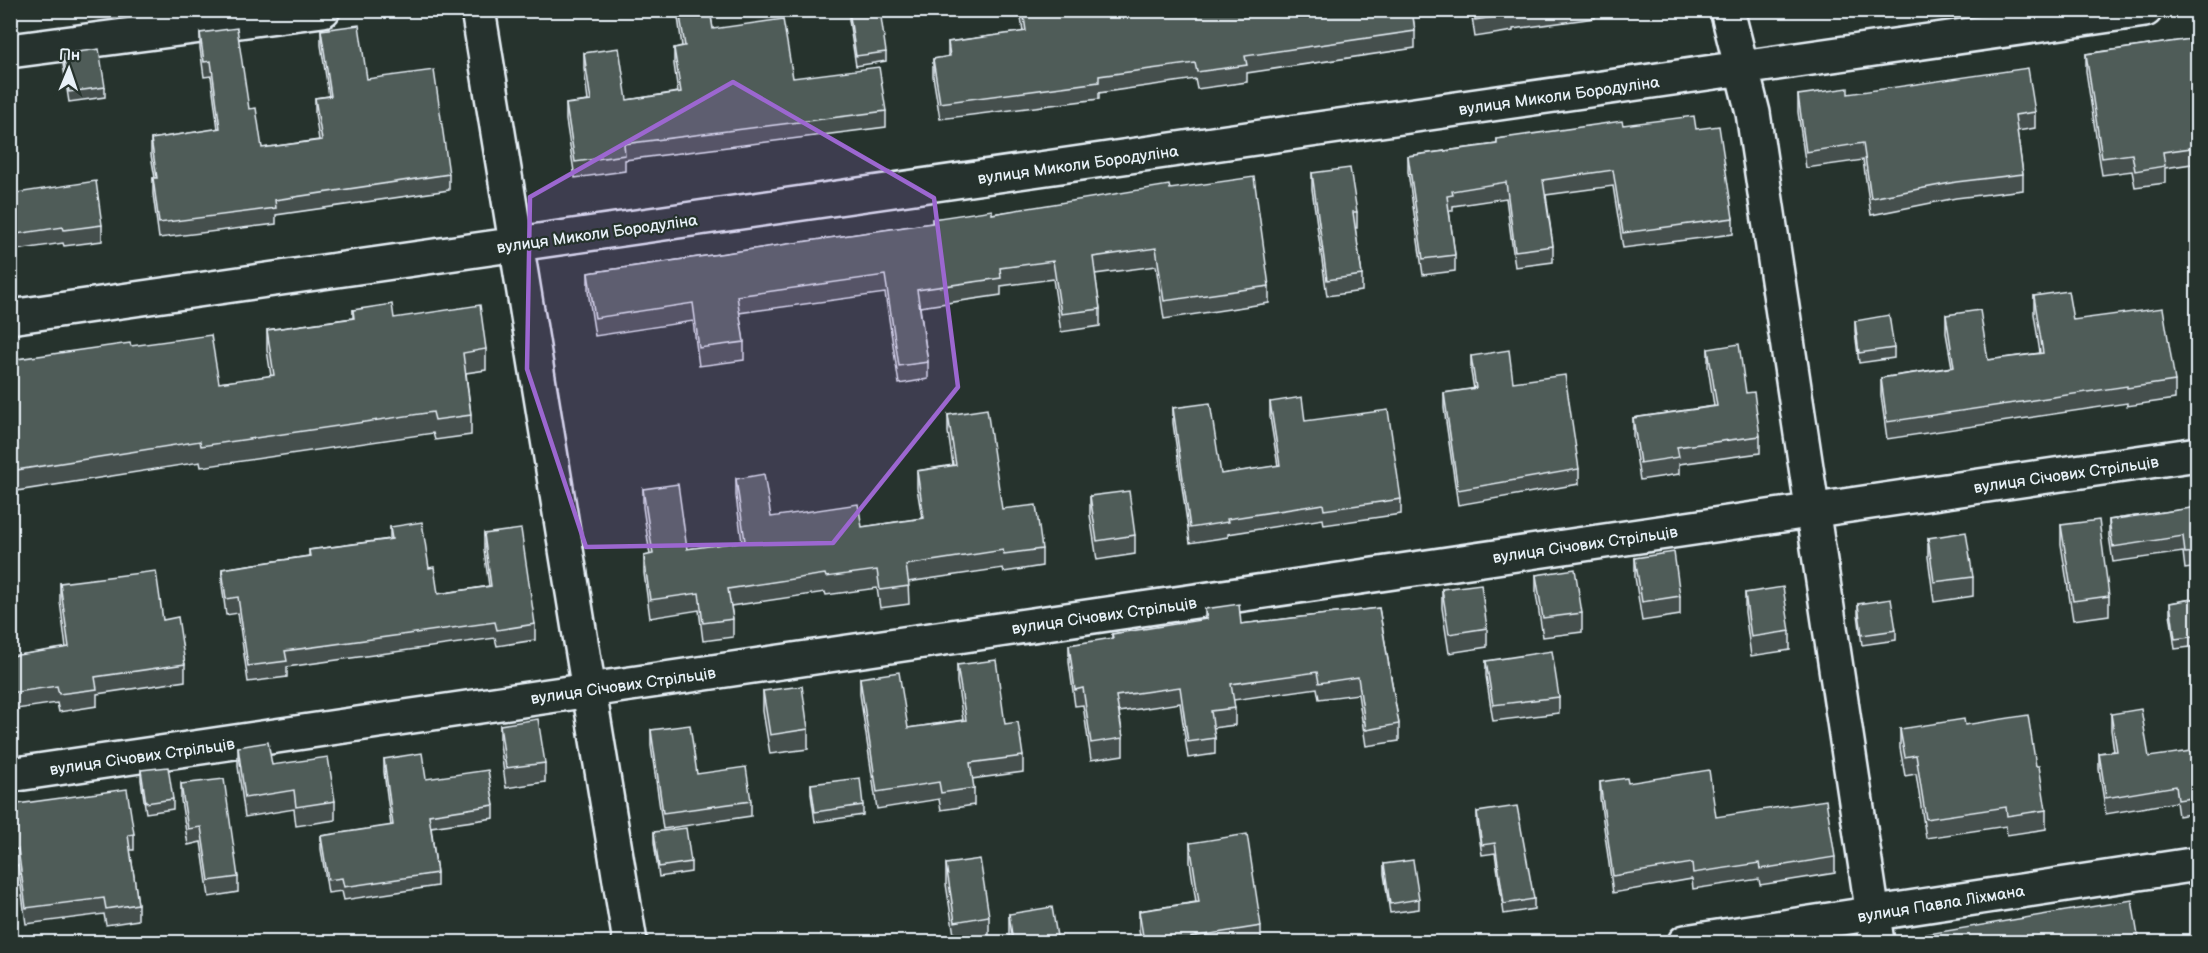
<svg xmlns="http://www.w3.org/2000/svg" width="2208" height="953" font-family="'Balsamiq Sans',sans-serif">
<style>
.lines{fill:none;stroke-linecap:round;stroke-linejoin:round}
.minor-casing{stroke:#e8f1f8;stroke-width:38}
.minor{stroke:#26332d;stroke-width:33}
.wall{fill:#454f4d;stroke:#e8f1f8;stroke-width:1.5}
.building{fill:#505c59;stroke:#e8f1f8;stroke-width:1.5}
.marked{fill:#9c67d0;fill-opacity:0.2;stroke:#9c67d0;stroke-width:4.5;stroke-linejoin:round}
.labels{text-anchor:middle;stroke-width:4.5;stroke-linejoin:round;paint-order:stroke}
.street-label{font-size:16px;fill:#e8f1f8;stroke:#26332d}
</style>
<rect width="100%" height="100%" fill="#26332d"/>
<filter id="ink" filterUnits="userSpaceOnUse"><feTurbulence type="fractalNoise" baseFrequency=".0167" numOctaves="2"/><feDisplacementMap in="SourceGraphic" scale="12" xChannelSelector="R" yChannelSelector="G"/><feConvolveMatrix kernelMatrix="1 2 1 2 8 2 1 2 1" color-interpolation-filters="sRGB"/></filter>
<g filter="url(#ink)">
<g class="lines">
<!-- minor casing -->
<g class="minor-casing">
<path id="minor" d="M478 10 630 942
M1727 10 1753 113 1877 942
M10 51 323 10
M10 317 2145 10
M10 775 2198 454
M1685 942 2198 864"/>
</g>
<!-- minor -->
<use href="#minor" class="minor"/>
</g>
<!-- wall -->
<path class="wall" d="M677 10H710L713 29 793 78 886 111V127L625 160V171L575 178 566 120V104L588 101 584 69V53L627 100 678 92 674 64V48L682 46Z
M849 10 886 52V61L856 66 849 20Z
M1020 10H1412L1415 31V48L1247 73V82L1197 89 1195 79 1099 93V99L940 119 933 76V59L948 57V42L1023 32Z
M1471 10H1595V18L1513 29V31L1475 37Z
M321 30 367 79 449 174V190L276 215V224L159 238 153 194V178H155L151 155V139L218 129 211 76 204 77 200 48V33L249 109 262 148 319 140 315 113V98L329 96 321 45Z
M2198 38V163L2165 168V183L2135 187 2132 171 2102 175 2086 71V54Z
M63 54 105 87V97L69 102 63 64Z
M1848 94 2035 112V128L2017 131 2023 174V190L1956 198 1871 215 1863 160 1806 168 1798 112V95Z
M10 112 13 129V144L10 145Z
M1623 125 1696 129 1733 218V234L1623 248 1613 186 1546 195 1553 246V262L1515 267 1506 198 1453 206V211H1449L1455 255V271L1423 275 1408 172V156L1497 144V139Z
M10 149 17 193 102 225V241L64 246 63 243 10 251Z
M1312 173 1357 212V228H1355L1362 275V291L1327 296 1312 189Z
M1170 189 1269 286V303L1164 319 1156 266 1095 274 1100 309V326L1061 332 1053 279 1001 286V295L920 307 928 362V379L899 384 885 293 739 313 744 342V360L699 366 693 321 595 336 588 291V273L932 223V219L992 214Z
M2034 296 2175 381V399L2127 406V403L1887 439 1881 395V378L1952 367 1946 333V315L1988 360 2040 353 2034 314Z
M353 310 394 318 486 349V370L466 373 471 415V435L435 440 433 433 201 467 200 462 10 492V360L131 346 219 383 271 376 267 350V330L353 318Z
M1855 321 1894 348V358L1859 363 1855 331Z
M1708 349 1746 393 1760 436V453L1679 464V474L1640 480 1633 436V418L1714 406 1708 367Z
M1471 356 1513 382 1579 469V484L1458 505 1444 408V393L1474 389 1471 372Z
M1270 402 1305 421 1401 499V514L1324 525 1323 519 1228 534V537L1190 543 1173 423V408L1221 474 1278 466 1270 417Z
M948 415 1002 509 1042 549V566L1004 572 1003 568 908 582 909 604 880 608 877 588 826 595 825 592 731 606 733 619V637L703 641 699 610 650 618 644 573V556L650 555 643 507V489L687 549 742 542 736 496V479L771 517 862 527 922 518 917 488V471L953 465 948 432Z
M1090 496 1135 535V554L1097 560 1090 515Z
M2198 507V567L2185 569 2183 552 2113 562 2109 536V520Z
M2061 525 2109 596V615L2073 620 2061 544Z
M390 527 429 568 438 594 489 586 484 550V534L535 624V640L497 646 495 638 287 667V677L248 682 238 613 226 615 222 585V569L309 556V550L390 539Z
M1928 538 1973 577V596L1934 602 1928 557Z
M1635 558 1680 596V615L1642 621 1635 577Z
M1536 575 1582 613V632L1543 637 1536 594Z
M60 583 163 620 185 664V681L97 694V706L59 712 57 703 10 710V648L12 656 66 648 60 601Z
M1442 589 1487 628V647L1449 653 1442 608Z
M1745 593 1790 631V650L1751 656 1745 612Z
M2198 598V646L2175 649 2170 613V603Z
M1858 604 1896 630V640L1862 645 1858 614Z
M1379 608 1399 724V741L1366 746 1358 694 1319 699 1317 688 1233 700 1235 708V725L1213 728 1215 738V754L1188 758 1180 703 1119 712 1123 738V755L1091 760 1083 705 1075 706 1069 662V645L1112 639V634L1205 620V609L1241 624Z
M1486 661 1559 697V713L1493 721 1486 676Z
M957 665 1005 724 1023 756V772L972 779 974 788V805L941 810 939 799 877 809 860 694V678L908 728 963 720 957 682Z
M763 691 808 729V749L770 754 763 711Z
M2111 714 2149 757 2198 755V813L2178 816 2176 802 2106 814 2099 769V753L2114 751 2111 730Z
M500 725 545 763V782L506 788 500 744Z
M1965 725 2036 766 2046 810V829L2007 835 2006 826 1926 838 1916 774 1905 776 1900 748V729Z
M651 730 697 774 751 801V816L663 829 651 746Z
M238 747 272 765 335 801V820L296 826 294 809 245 817 238 766Z
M384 759 426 779 494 805V818L431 827 437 873V886L344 900 342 891 328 893 321 849V836L391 826 384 772Z
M141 770 173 799V809L146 813 141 780Z
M1600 782 1628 783 1716 817 1835 857V873L1760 885 1759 879 1693 889 1692 879 1613 893 1600 798Z
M181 784 238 877V892L209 897 201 842 188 845 181 800Z
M811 784 863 805V815L815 822 811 794Z
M10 805 134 834V850H130L138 904V920L106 925 104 914 26 924 18 865 10 866Z
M1477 812 1534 899V909L1504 914 1495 853 1482 855 1477 822Z
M654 832 691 862V872L659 877 654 842Z
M1190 843 1261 926V942H1141L1139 930V911L1196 902 1190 862Z
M946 864 989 916V935L955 941 946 884Z
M1384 864 1419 899V909L1390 913 1384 874Z
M1009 914 1058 942H1010L1009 933Z"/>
<!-- building -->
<path class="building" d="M679 10H710L713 29 783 19 793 78 879 67 886 111 624 144 625 155 575 162 566 104 591 101 584 53 619 48 627 100 681 92 674 48 685 46Z
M849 10H880L886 52 856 56Z
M1023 10H1412L1415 31 1245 56 1247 65 1197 72 1195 63 1099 76V82L940 103 933 59 950 56 948 42 1026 31Z
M1473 10H1520L1513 11V14L1475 20Z
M359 25 367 79 434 70 449 174 275 200 276 208 159 223 153 178H157L151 139 220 128 211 61 204 62 200 33 237 28 249 109 256 108 262 148 322 140 315 98 331 96 321 30Z
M2198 38V147L2163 152 2165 166 2135 171 2132 154 2102 158 2086 54Z
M99 49 105 87 69 92 63 54Z
M2028 68 2035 112 2015 115 2023 174 1956 182 1871 198 1863 143 1806 152 1798 95 1848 88V94Z
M10 112 13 129H10Z
M1694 116 1696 129 1719 126 1733 218 1623 233 1613 170 1543 180 1553 246 1515 251 1506 182 1452 191 1453 195 1447 196 1455 255 1423 259 1408 156 1497 144V139L1622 121 1623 125Z
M10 149 17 193 96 181 102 225 64 230 63 227 10 235Z
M1350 168 1357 212H1353L1362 275 1327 280 1312 173Z
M1254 177 1269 286 1164 301 1156 248 1093 257 1100 309 1061 314 1053 261 1000 268 1001 278 917 290 928 362 899 366 885 275 737 296 744 342 699 348 693 303 595 318 588 273 933 223 932 219 992 210V214L1169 185 1170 189Z
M2068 291 2073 320 2163 308 2175 381 2127 388V386L1887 422 1881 378 1954 367 1946 315 1980 310 1988 360 2043 353 2034 296Z
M392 304 394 318 480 305 486 349 463 353 471 415 435 420 433 412 201 446 200 441 10 471V360L130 343 131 346 211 335 219 383 274 375 267 330 354 318 353 310Z
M1889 315 1894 348 1859 353 1855 321Z
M1739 344 1746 393 1754 392 1760 436 1677 447 1679 457 1640 463 1633 418 1717 406 1708 349Z
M1509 350 1513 382 1565 375 1579 469 1458 490 1444 393 1476 388 1471 356Z
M1302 397 1305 421 1388 410 1401 499 1324 510 1323 504 1227 519 1228 522 1190 528 1173 408 1210 403 1221 474 1280 465 1270 402Z
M987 409 1002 509 1036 505 1042 549 1004 554 1003 550 906 565 909 586 880 590 877 570 826 577 825 574 728 589 733 619 703 623 699 593 650 600 644 556 653 554 643 489 678 484 687 549 745 541 736 479 764 474 771 517 858 504 862 527 924 518 917 471 956 465 948 415Z
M1129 491 1135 535 1097 541 1090 496Z
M2198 507V552L2185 553 2183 536 2113 547 2109 520Z
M2099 520 2109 596 2073 601 2061 525Z
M422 522 429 568 434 567 438 594 491 586 484 534 521 529 535 624 497 630 495 622 285 651 287 661 248 666 238 597 226 599 222 569 310 556 309 550 392 539 390 527Z
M1966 532 1973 577 1934 582 1928 538Z
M1674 552 1680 596 1642 602 1635 558Z
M1575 569 1582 613 1543 618 1536 575Z
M156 571 163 620 178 617 185 664 95 677 97 689 59 694 57 686 10 693V648L12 656 69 647 60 583Z
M1481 584 1487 628 1449 634 1442 589Z
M1783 587 1790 631 1751 637 1745 593Z
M2198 598V636L2175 639 2170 603Z
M1891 599 1896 630 1862 635 1858 604Z
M1239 604 1241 624 1379 608 1399 724 1366 730 1358 677 1319 683 1317 672 1231 684 1235 708 1211 711 1215 738 1188 742 1180 687 1116 696 1123 738 1091 743 1083 688 1075 690 1069 645 1113 638 1112 634 1207 619 1205 609Z
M1552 651 1559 697 1493 705 1486 661Z
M996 660 1005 724 1018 722 1023 756 970 763 974 788 941 793 939 782 877 792 860 678 899 672 908 728 966 720 957 665Z
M802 686 808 729 770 735 763 691Z
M2141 709 2149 757 2191 751 2192 756 2198 755V797L2178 800 2176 786 2106 798 2099 753 2117 751 2111 714Z
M2028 715 2036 766H2039L2046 810 2007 816 2006 807 1926 819 1916 755 1905 757 1900 729 1964 719 1965 725Z
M538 719 545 763 506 768 500 725Z
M690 725 697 774 746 767 751 801 663 813 651 730Z
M268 742 272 765 328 757 335 801 296 807 294 790 245 798 238 747Z
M422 753 426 779 488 770 494 805 429 815 437 873 344 887 342 878 328 880 321 836 393 825 384 759Z
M168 767 173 799 146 803 141 770Z
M1709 770 1716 817 1826 800 1835 857 1760 869 1759 863 1693 873 1692 863 1613 876 1600 782 1627 778 1628 783Z
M860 778 863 805 815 812 811 784Z
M224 779 238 877 209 881 201 827 188 829 181 784Z
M127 789 134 834 128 835 138 904 106 909 104 898 26 908 18 849 10 850V805Z
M1517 806 1534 899 1504 904 1495 843 1482 845 1477 812Z
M686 828 691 862 659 867 654 832Z
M1247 834 1261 926 1191 937 1192 942H1144L1139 911 1199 902 1190 843Z
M980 859 989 916 955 922 946 864Z
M1413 860 1419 899 1390 904 1384 864Z
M2132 900 2139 942H1917L1916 936Z
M1052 907 1058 942H1013L1009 914Z"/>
</g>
<!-- marked area -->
<path class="marked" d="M733 82 934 198 958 387 833 543 586 547 527 369 530 197Z"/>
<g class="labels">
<!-- street labels -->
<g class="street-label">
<text transform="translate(1559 95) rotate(-8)" y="6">вулиця Миколи Бородуліна</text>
<text transform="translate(1078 164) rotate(-8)" y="6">вулиця Миколи Бородуліна</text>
<text transform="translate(597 233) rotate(-8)" y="6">вулиця Миколи Бородуліна</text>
<text transform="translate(2066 474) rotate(-8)" y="6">вулиця Січових Стрільців</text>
<text transform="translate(1585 544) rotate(-8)" y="6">вулиця Січових Стрільців</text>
<text transform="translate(1104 615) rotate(-8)" y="6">вулиця Січових Стрільців</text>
<text transform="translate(623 685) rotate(-8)" y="6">вулиця Січових Стрільців</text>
<text transform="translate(142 756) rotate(-8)" y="6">вулиця Січових Стрільців</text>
<text transform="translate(1941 903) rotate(-9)" y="6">вулиця Павла Ліхмана</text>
</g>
</g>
<!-- margin -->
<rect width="2208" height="953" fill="none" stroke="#26332d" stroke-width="36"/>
<rect x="18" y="18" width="2172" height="917" fill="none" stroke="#e8f1f8" stroke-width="2" filter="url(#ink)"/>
<!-- north arrow -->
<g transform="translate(69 69) rotate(2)" stroke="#26332d" stroke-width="4.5" paint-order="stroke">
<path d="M0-4.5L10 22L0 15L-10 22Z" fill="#e8f1f8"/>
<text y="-9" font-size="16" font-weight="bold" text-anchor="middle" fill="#e8f1f8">Пн</text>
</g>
</svg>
